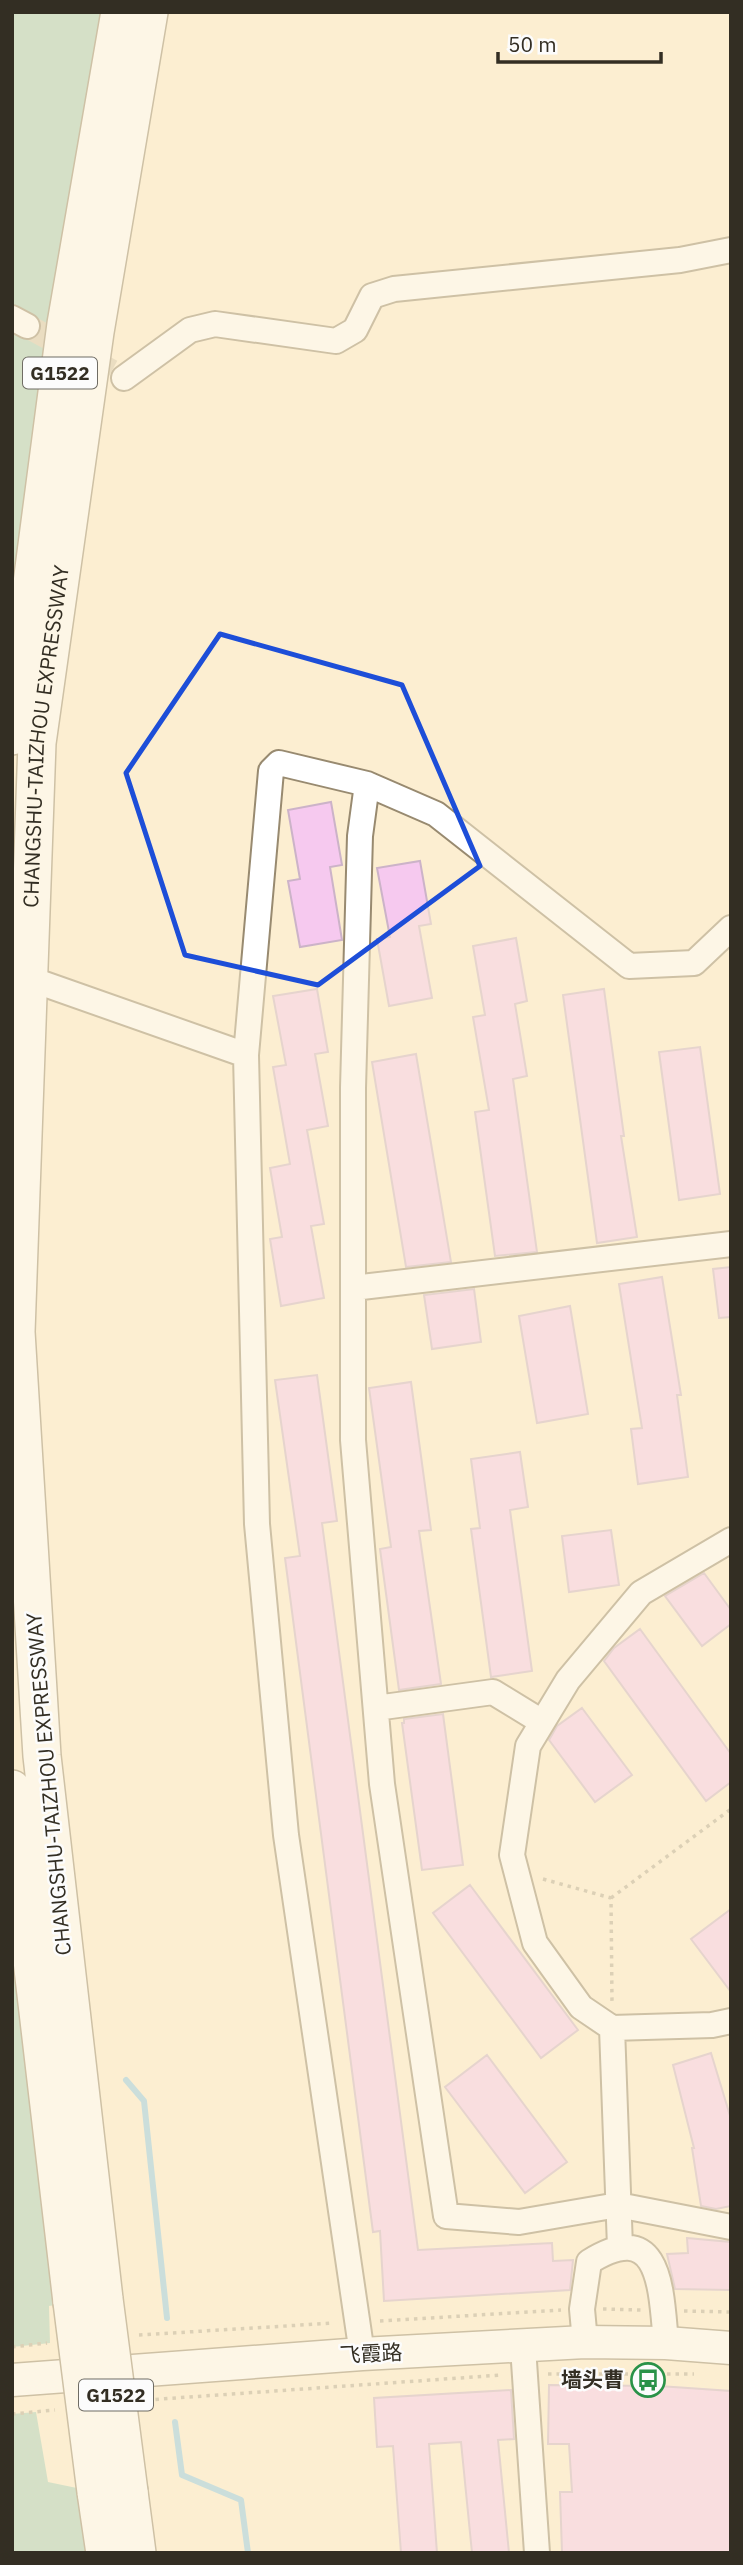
<svg xmlns="http://www.w3.org/2000/svg" width="743" height="2565" font-family="'IBM Plex Sans','Noto Sans SC',sans-serif">
<style>
.green{fill:#a7cfba}
.lines{fill:none;stroke-linecap:round;stroke-linejoin:round}
.stream{stroke:#91cbe7;stroke-width:6}
.building{fill:#f6c9ef;stroke:#ccb3c8;stroke-width:2}
.minor-tunnel{stroke:#d4c8ae;stroke-width:24;stroke-dasharray:24 12;stroke-linecap:butt}
.minor-casing{stroke:#988a70;stroke-width:28}
.major-casing{stroke:#988a70;stroke-width:35}
.highway-casing{stroke:#988a70;stroke-width:40}
.path{stroke:#b7ac95;stroke-width:3.5;stroke-dasharray:3.5 5;stroke-linecap:butt}
.minor{stroke:#fff;stroke-width:24}
.major{stroke:#fff;stroke-width:32}
.highway{stroke:#fff;stroke-width:37}
.highway-bridge-casing{stroke:#988a70;stroke-width:40;stroke-linecap:butt}
.highway-bridge{stroke:#fff;stroke-width:37}
.marked{fill:none;stroke:#1d4ed8;stroke-width:5;stroke-linejoin:round}
.labels{text-anchor:middle;stroke-width:5;stroke-linejoin:round;paint-order:stroke}
.shield{fill:#fcfcfc;stroke:#6f6c64;stroke-width:2}
.shield-label{font-size:19px;font-weight:bold;fill:#332e23}
.street-label{font-size:21px;fill:#332e23;stroke:#fcfcfc}
.poi-label{font-size:21px;font-weight:bold;fill:#332e23;stroke:#fcfcfc;text-anchor:end}
</style>
<rect width="100%" height="100%" fill="#fceed1"/>
<!-- green -->
<path class="green" d="M12 12H120L12 736Z
M12 1789 72 2302 49 2306 50 2343 12 2347Z
M36 2412 48 2482 96 2492 105 2553H12V2414Z"/>
<g class="lines">
<!-- stream -->
<path class="stream" d="M126 2080 144 2101 167 2318
M175 2422 182 2475 241 2500 248 2553"/>
</g>
<!-- building -->
<path class="building" d="M331 802 342 865 330 867 342 940 300 947 288 881 300 879 288 810Z
M420 861 431 924 419 926 432 998 389 1006 377 939 390 937 377 868Z
M516 938 527 1001 515 1004 527 1076 513 1079 537 1252 495 1256 475 1112 489 1110 473 1017 485 1015 473 946Z
M317 989 328 1052 315 1054 328 1126 307 1130 324 1224 311 1226 324 1298 281 1306 270 1239 282 1237 270 1168 290 1164 273 1067 286 1065 273 996Z
M604 989 624 1136H621L637 1237 597 1243 563 995Z
M700 1047 720 1194 679 1200 659 1052Z
M416 1054 451 1262 406 1267 372 1062Z
M731 1267V1317L719 1318 713 1269Z
M662 1277 681 1395H677L688 1477 638 1484 631 1429 642 1428 619 1284Z
M474 1289 481 1342 432 1349 424 1295Z
M570 1306 588 1414 537 1423 519 1316Z
M317 1375 337 1521 322 1523 418 2250 552 2243 553 2261 573 2260 570 2290 384 2301 380 2231 373 2232 285 1558 300 1556 275 1380Z
M411 1382 431 1530 419 1531 441 1684 399 1690 380 1549 391 1547 369 1388Z
M520 1452 528 1507 510 1510 532 1671 491 1677 471 1529 480 1528 471 1459Z
M611 1530 619 1585 569 1592 562 1536Z
M704 1573 731 1610V1624L702 1646 665 1596Z
M640 1629 731 1754V1782L706 1801 604 1661 614 1648Z
M582 1708 632 1775 595 1802 549 1740 557 1726Z
M443 1714 463 1865 422 1870 402 1723H404V1719Z
M470 1885 578 2030 541 2058 433 1913Z
M731 1909V1992L691 1939Z
M711 2053 731 2119V2206L716 2209 701 2206 692 2148H694L673 2065Z
M487 2055 567 2162 525 2193 445 2087Z
M687 2238 731 2242V2290L675 2289 667 2254 688 2253Z
M549 2385 659 2386 731 2391V2553H562L560 2492H572L569 2444H548Z
M511 2390 514 2439 498 2440 509 2553H472L461 2442 429 2444 437 2553H401L393 2446 377 2447 374 2398Z"/>
<g class="lines">
<!-- minor-tunnel -->
<path class="minor-tunnel" d="M27 326 124 378"/>
<!-- minor casing -->
<g class="minor-casing">
<path id="minor" d="M12 318 27 326
M124 378 190 330 215 324 336 341 355 330 372 296 394 289 680 260 731 250
M367 784 360 836 353 1088V1440L382 1784 446 2216 519 2222 618 2205 731 2227
M16 974 246 1055
M353 1288 731 1244
M731 1540 641 1593 568 1680 528 1746 512 1855 535 1943 581 2007 612 2028 712 2025 731 2021
M376 1708 493 1692 542 1722
M612 2028 620 2247
M585 2342 582 2309 589 2262C662 2216 661 2292 666 2343
M523 2347 537 2553
M362 2354 286 1835 257 1524 246 1055 271 771 279 763 367 784 436 814 629 966 694 963 731 928"/>
</g>
<!-- major casing -->
<g class="major-casing">
<path id="major" d="M12 2380 362 2354 585 2342 666 2343 731 2348"/>
</g>
<!-- highway casing -->
<g class="highway-casing">
<g id="highway">
<path d="M12 736 66 324 120 12"/>
<path d="M12 1789 72 2302"/>
<path id="s1" d="M104 2299 42 1756 16 1332 37 743 95 332 149 12"/>
<path d="M96 2492 105 2553"/>
<path d="M129 2492 137 2553"/>
</g>
</g>
<!-- path -->
<path class="path" d="M543 1879 611 1898 612 2002
M611 1898 731 1809
M603 2309 641 2310
M684 2311 731 2312
M380 2321 561 2310
M139 2335 334 2323
M12 2347 47 2343
M548 2374H694
M147 2400 502 2375
M12 2414 55 2410"/>
<!-- minor -->
<use href="#minor" class="minor"/>
<!-- major -->
<use href="#major" class="major"/>
<!-- highway -->
<use href="#highway" class="highway"/>
<!-- highway-bridge casing -->
<g class="highway-bridge-casing">
<path id="highway-bridge" d="M104 2299 129 2492
M72 2302 96 2492"/>
</g>
<!-- highway-bridge -->
<use href="#highway-bridge" class="highway-bridge"/>
</g>
<!-- marked area -->
<path d="M0 0H743V2565H0ZM220 634 402 685 480 866 318 985 185 955 126 773Z" fill="#fceed1" fill-opacity=".55" fill-rule="evenodd"/>
<path class="marked" d="M220 634 402 685 480 866 318 985 185 955 126 773Z"/>
<!-- icons -->
<defs>
<g id="bus-ring" transform="scale(1.75)"><circle r="9.5" fill="#fcfcfc" stroke="#2a9248" stroke-width="1.5"/><path d="M-5-6H5V4H4V6H2V4H-2V6H-4V4H-5ZM-3.5-4V0h7V-4ZM-3.5 1.2v1.5H-2V1.2ZM2 1.2v1.5H3.5V1.2Z" fill="#2a9248"/></g>
</defs>
<g fill-rule="evenodd">
<use href="#bus-ring" x="648" y="2380"/>
</g>
<g class="labels">
<!-- shield labels -->
<g class="shield">
<rect x="23" y="357.5" width="74" height="31" rx="5"/>
<rect x="79" y="2379.5" width="74" height="31" rx="5"/>
</g>
<g class="shield-label">
<text x="60" y="380">G1522</text>
<text x="116" y="2402">G1522</text>
</g>
<!-- street labels -->
<g class="street-label">
<text dy="7" stroke="none"><textPath href="#s1" startOffset="1568">CHANGSHU-TAIZHOU EXPRESSWAY</textPath></text>
<text transform="translate(49 1784) rotate(-95)" y="7">CHANGSHU-TAIZHOU EXPRESSWAY</text>
<text transform="translate(371 2354) rotate(-3)" y="7">飞霞路</text>
</g>
<!-- poi labels -->
<g class="poi-label">
<text x="624" y="2387">墙头曹</text>
</g>
</g>
<!-- border -->
<rect width="743" height="2565" fill="none" stroke="#332e23" stroke-width="28"/>
<!-- scale -->
<path d="M498 52v10h163v-10" fill="none" stroke="#332e23" stroke-width="3.5"/>
<text x="508" y="52" font-size="21" fill="#332e23" stroke="#fcfcfc" stroke-width="5" paint-order="stroke">50 m</text>
</svg>
